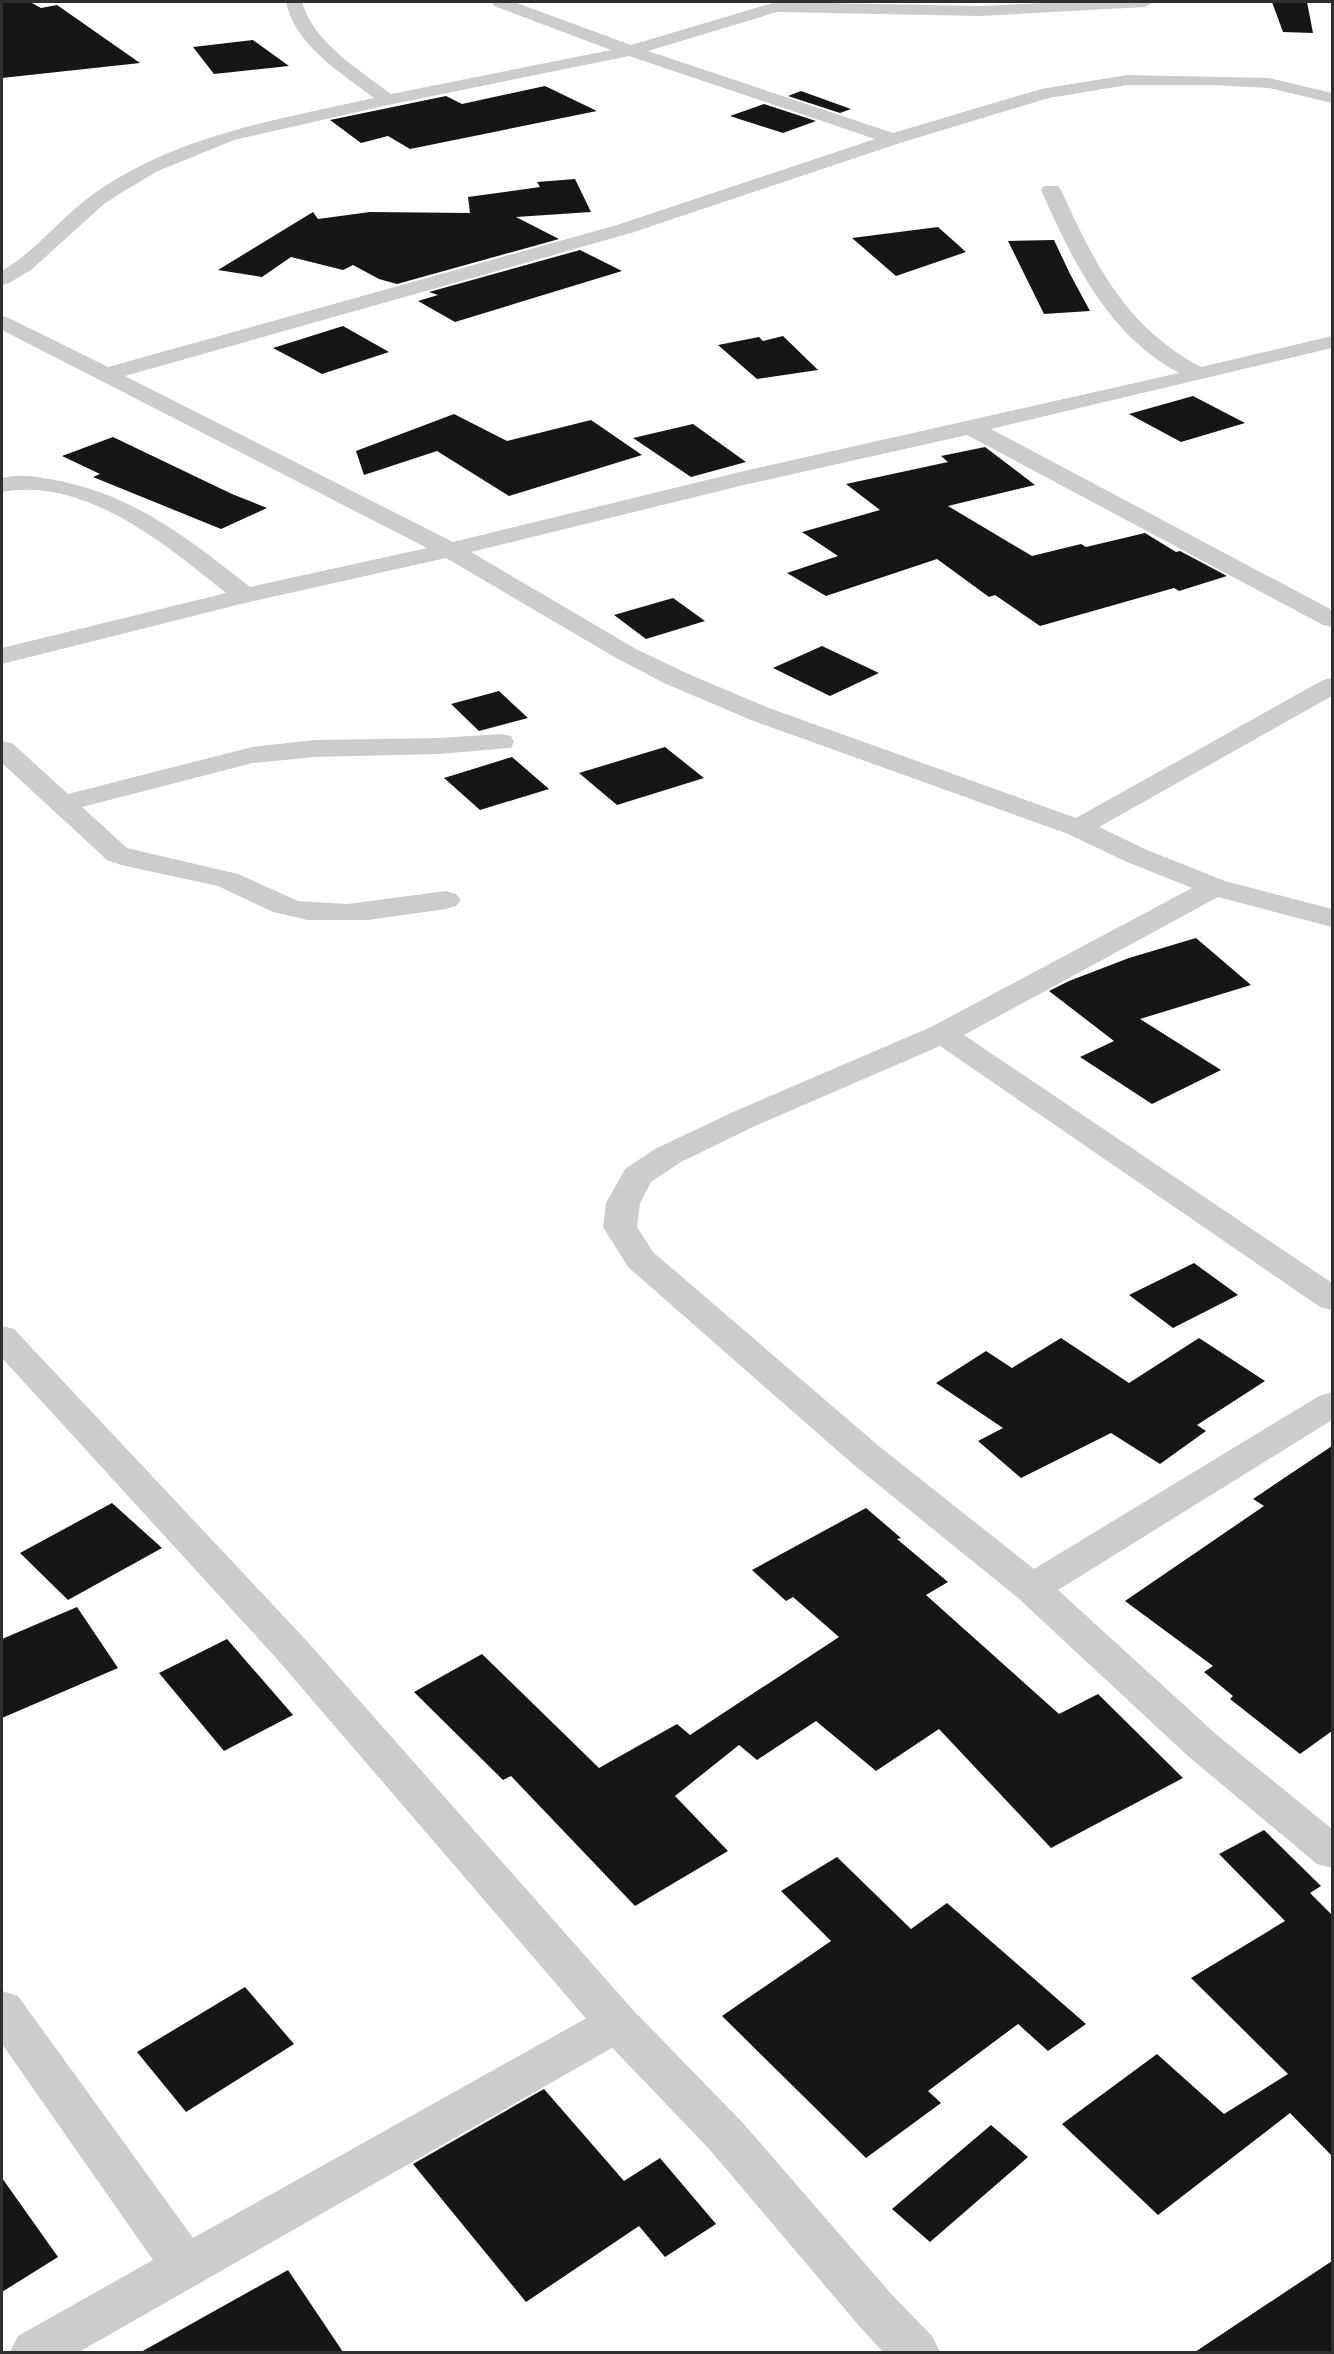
<svg xmlns="http://www.w3.org/2000/svg" width="1334" height="2354" font-family="Overpass,sans-serif">
<style>
.building{fill:#161616}
.lines{fill:none;stroke-linecap:round;stroke-linejoin:round}
.minor{fill:#ccc;fill-rule:evenodd}
.tertiary{fill:#ccc;fill-rule:evenodd}
</style>
<rect width="100%" height="100%" fill="#fff"/>
<!-- building -->
<path class="building" d="M2 2H30L41 8 57 5 140 63 2 78Z
M1272 2H1307L1313 33 1283 32Z
M253 40 289 66 214 74 193 47Z
M545 86 597 111 410 149 388 136 361 143 330 120 446 96 462 104Z
M801 91 851 109 840 113 788 96Z
M764 104 816 121 783 133 730 116Z
M575 179 591 212 516 217 559 239 397 284 379 279 353 265 343 270 291 257 262 277 218 270 313 212 318 219 370 212 470 213 468 197 540 187 537 182Z
M938 227 966 252 896 276 852 238Z
M1054 240 1070 274 1090 311 1044 314 1008 241Z
M580 250 622 271 455 322 418 301 438 295 429 292Z
M343 326 389 352 322 374 273 348Z
M783 336 818 370 757 379 718 345 759 337 763 341Z
M1193 396 1245 423 1181 442 1129 414Z
M454 414 507 441 591 420 642 455 509 496 437 451 364 475 356 451Z
M693 424 746 462 691 477 633 438Z
M113 437 232 494 267 508 221 529 93 477 100 474 62 456Z
M985 447 1035 485 948 506 1032 556 1081 544 1086 547 1145 533 1176 552 1180 551 1227 576 1179 591 1174 588 1040 626 995 595 989 597 937 559 826 596 787 573 838 556 802 532 880 510 846 484 948 462 941 456Z
M673 598 705 621 646 639 614 615Z
M822 646 879 673 830 696 773 668Z
M499 691 528 718 479 731 451 704Z
M665 747 704 778 617 805 579 773Z
M512 757 549 789 480 810 444 778Z
M1196 938 1251 985 1140 1019 1221 1070 1152 1104 1080 1057 1114 1041 1049 991 1069 981 1129 958Z
M1194 1263 1238 1295 1173 1328 1129 1295Z
M1061 1338 1129 1383 1199 1338 1265 1381 1197 1425 1206 1431 1160 1464 1111 1433 1021 1478 978 1441 1003 1428 936 1383 986 1351 1012 1368Z
M1332 1446V1731L1300 1754 1230 1699 1233 1696 1204 1672 1213 1666 1125 1601 1264 1506 1253 1499Z
M112 1503 162 1548 68 1600 20 1553Z
M866 1508 901 1538 897 1539 948 1582 926 1595 1059 1714 1098 1694 1183 1778 1051 1848 939 1729 876 1771 816 1721 757 1760 739 1745 675 1796 728 1851 635 1906 511 1776 503 1780 414 1692 482 1654 599 1768 677 1724 690 1735 839 1637 793 1597 786 1601 752 1570Z
M77 1607 118 1668 2 1718V1639Z
M227 1639 293 1715 224 1751 159 1673Z
M1264 1830 1321 1886 1310 1893 1332 1915V2156L1290 2113 1158 2215 1062 2124 1157 2054 1224 2114 1288 2074 1191 1978 1285 1921 1219 1854Z
M837 1857 911 1929 947 1903 1086 2024 1048 2051 1018 2024 928 2091 941 2103 866 2158 722 2016 831 1941 781 1891Z
M245 1987 294 2044 186 2112 137 2052Z
M544 2089 624 2181 660 2158 716 2224 665 2257 639 2226 526 2302 413 2164Z
M991 2125 1028 2157 930 2242 892 2209Z
M2 2178 58 2257 2 2292Z
M1332 2261V2352H1195Z
M288 2270 343 2352H141Z"/>
<g class="lines">
<!-- minor -->
<path class="minor" d="M286 2H302C314 43 358 69 391 94L611 50 494 6 492 2H514L631 45 776 2 980 6 1063 2H1153L1145 7 980 16 777 12 648 51 893 133 1041 89 1127 75 1269 78 1332 93V103L1269 88 1212 85H1127L1049 98 900 143 631 233 125 376 453 542 744 471 1179 373C1108 335 1072 260 1041 190L1044 186H1058L1061 190C1095 265 1126 327 1201 367L1332 336V348L991 429 1332 610V627L1323 625 967 435 744 485 471 552 636 649 684 672 769 708 1076 818 1323 680 1332 678V696L1099 827 1147 850 1225 881 1332 909V927L1218 897 964 1035 1332 1283V1310L1320 1307 940 1046 755 1126 679 1163 651 1182 640 1203 637 1227 653 1252 880 1447 1034 1569 1319 1396 1332 1392V1420L1058 1590 1217 1735 1332 1829V1868L1317 1864 1189 1757 1018 1598 854 1465 628 1267 603 1227 606 1203 625 1169 655 1149 733 1112 931 1027 1192 888 1127 862 1068 834 751 720 666 684 618 659 446 558 245 603 2 664V648L226 593C166 545 85 476 2 492V478C21 473 41 477 60 481 137 497 190 540 250 587L427 548 2 330V316L9 318 108 367 617 225 875 139 629 56 388 105 234 140 158 171 124 191 104 204 31 270 9 283 2 285V271C36 251 60 218 92 195 176 135 276 120 374 98 341 73 295 45 286 2Z
M501 734 511 736 514 742 511 748 439 754 314 757 253 763 82 807 127 848 238 874 298 901 347 904 446 891 456 894 461 900 456 906 446 909 368 920H308L273 912 218 886 121 865 107 860 2 763V741L12 743 68 794 252 747 314 740 439 738Z
M2 1991 18 1996 193 2238 601 2010 617 2005 633 2010 639 2023 633 2036 79 2352H10L18 2336 153 2260 2 2044Z"/>
<!-- tertiary -->
<path class="tertiary" d="M2 1326 14 1329 305 1639 633 2010 742 2122 894 2297 932 2336 940 2352H883L860 2327 710 2150 601 2036 277 1659 2 1358Z"/>
</g>
<!-- border -->
<rect width="1334" height="2354" fill="none" stroke="#2f2f2f" stroke-width="6"/>
</svg>
